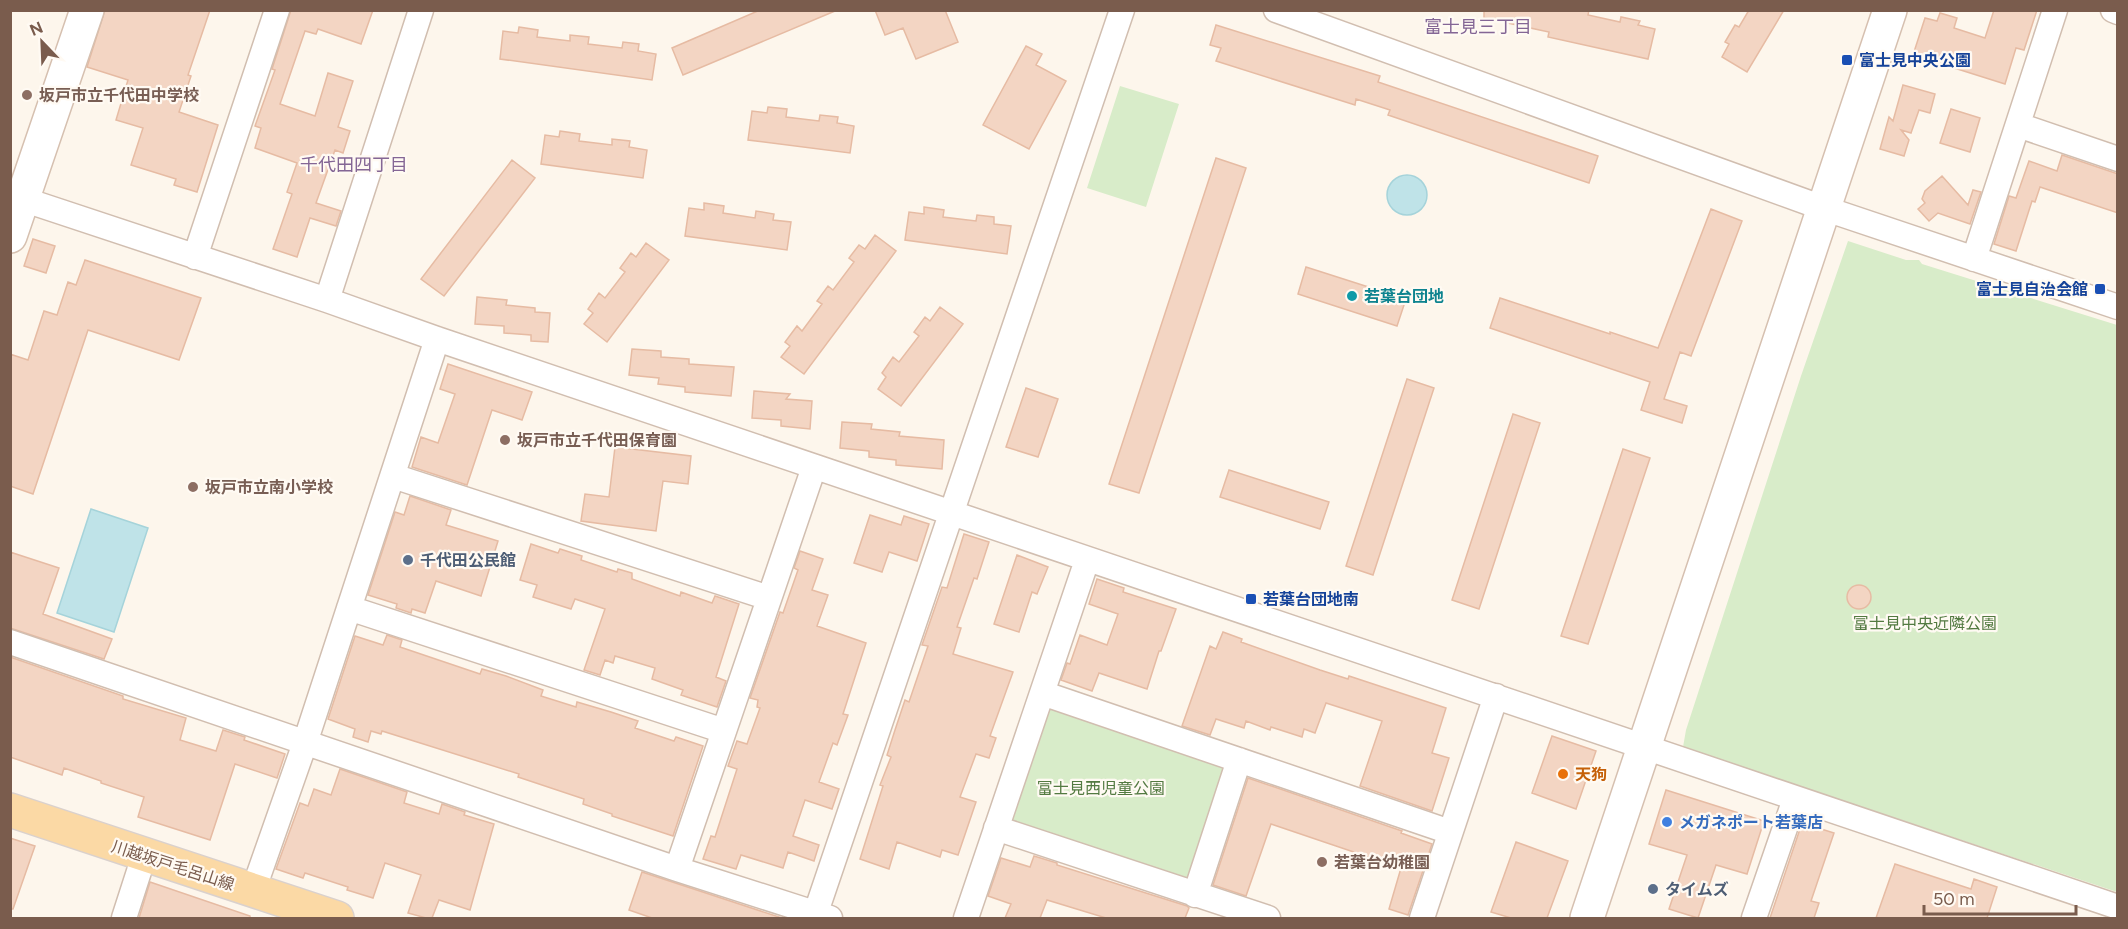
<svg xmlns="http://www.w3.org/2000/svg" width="2128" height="929" font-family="Figtree,'Noto Sans JP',sans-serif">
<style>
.green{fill:#d8ecc9}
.water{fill:#bfe3e8;stroke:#a5d3da;stroke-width:1.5}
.building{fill:#f3d5c3;stroke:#e6bba3;stroke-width:1.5}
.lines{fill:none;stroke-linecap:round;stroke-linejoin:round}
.street-casing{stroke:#d1beb0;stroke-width:27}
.secondary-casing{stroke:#d6c0b0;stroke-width:36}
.primary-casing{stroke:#dad1cd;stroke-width:36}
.street{stroke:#fff;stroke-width:24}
.secondary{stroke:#fff;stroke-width:33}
.primary{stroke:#fbd9a5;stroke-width:33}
.transit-dot{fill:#1a4fb4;stroke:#fffaf3;stroke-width:2}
.education-dot{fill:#8d6e63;stroke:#fffaf3;stroke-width:2}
.culture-dot{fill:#0f9aa8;stroke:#fffaf3;stroke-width:2}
.service-dot{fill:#5c6f8a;stroke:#fffaf3;stroke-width:2}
.food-dot{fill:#e8710a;stroke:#fffaf3;stroke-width:2}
.shop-dot{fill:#3f7fe0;stroke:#fffaf3;stroke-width:2}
.labels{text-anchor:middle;stroke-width:4.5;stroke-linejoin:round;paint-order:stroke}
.transit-label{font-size:16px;font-weight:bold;fill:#164399;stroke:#fffaf3;text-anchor:start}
.education-label{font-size:16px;font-weight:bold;fill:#785e54;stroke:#fffaf3;text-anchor:start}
.culture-label{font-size:16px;font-weight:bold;fill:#0d838f;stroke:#fffaf3;text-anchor:start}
.service-label{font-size:16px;font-weight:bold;fill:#4e5e75;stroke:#fffaf3;text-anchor:start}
.park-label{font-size:16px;fill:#537a41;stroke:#fffaf3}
.food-label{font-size:16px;font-weight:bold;fill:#c56008;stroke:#fffaf3;text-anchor:start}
.shop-label{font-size:16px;font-weight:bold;fill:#366cbe;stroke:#fffaf3;text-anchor:start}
.street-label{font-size:16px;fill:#7a5c4d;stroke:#fffaf3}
.neighbourhood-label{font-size:18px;fill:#846695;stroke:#fffaf3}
</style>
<rect width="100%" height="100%" fill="#fdf6ec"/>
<!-- green -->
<path class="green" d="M1120 86 1179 104 1146 207 1087 188Z
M1848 241 1906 260H1919L1922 264 2117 325V892L1767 775 1730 765 1683 747 1686 730 1801 376Z
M1042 693 1239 760 1195 895 996 828Z"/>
<!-- water -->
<path class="water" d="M1387 195a20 20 0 1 1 40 0a20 20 0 1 1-40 0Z
M91 509 148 528 114 632 57 613Z"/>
<!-- building -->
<path class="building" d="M105 10H210L188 75 191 76 179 112 218 125 197 192 174 185 176 179 131 165 143 128 116 120 128 80 87 67Z
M291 10H373L361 44 318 29 316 34 305 31 280 104 315 116 328 73 353 81 338 127 350 131 343 153 335 150 316 203 341 211 336 226 310 218 297 257 273 249 292 194 287 192 297 163 255 148 261 128 255 126 275 70 272 69Z
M760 10 835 11 683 75 672 48Z
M875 10H945L958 42 916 59 903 28 885 35Z
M1484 10H1589L1588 15 1620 22 1621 17 1640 21 1638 25 1655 29 1648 59 1548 37 1549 32 1484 18Z
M1749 10H1784L1747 72 1722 57 1729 44 1725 42 1735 25 1739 27Z
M1994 10H2037L2024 50 2016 48 2005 84 1913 55 1925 18 1937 21 1940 13 1957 18 1954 28 1985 38Z
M1216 25 1380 76 1378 82 1598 156 1589 183 1388 115 1390 110 1356 99 1355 105 1216 61 1221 48 1210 45Z
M519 27 538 30 537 37 570 41V35L589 37 588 44 622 48 623 42 639 44 638 51 656 54 652 80 500 59 503 31 518 33Z
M1026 46 1042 54 1036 65 1066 81 1029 149 983 125Z
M1903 85 1935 94 1930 113 1919 110 1911 133 1901 130 1909 140 1904 156 1880 149 1889 117 1893 121Z
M768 107 787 109 786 117 819 121 820 115 838 117 837 123 854 126 850 153 748 140 752 111 767 113Z
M1951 109 1980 118 1970 152 1940 143Z
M560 131 580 134 579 141 612 145V139L630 141 629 147 647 150 643 178 541 164 545 135 559 137Z
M2062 155 2118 174V213L2040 187 2035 202 2032 201 2016 251 1994 244 2009 196 2016 198 2029 161 2057 171Z
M1216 158 1246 168 1139 493 1109 484Z
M512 160 535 178 444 296 421 279Z
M1942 176 1968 205 1973 190 1981 192 1970 224 1938 213 1929 221 1918 209 1925 203 1922 199 1925 191Z
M704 203 724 206 723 213 755 218 756 211 774 214 773 220 791 222 787 250 685 236 689 208 704 210Z
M924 207 944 210 943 217 976 221 977 215 994 217V224L1011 226 1007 254 905 240 909 212 924 214Z
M1711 209 1742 221 1691 356 1680 352 1664 399 1687 406 1682 423 1641 410 1650 382 1490 328 1500 298 1610 334V332L1658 348Z
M875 235 896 251 804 374 781 357 790 346 785 342 797 326 802 331 822 304 817 301 828 286 833 290 854 262 849 258 859 245 865 249Z
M33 239 55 246 46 273 24 266Z
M646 243 669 260 607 342 584 324 593 313 588 309 599 293 605 298 625 272 620 268 631 253 636 257Z
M85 260 201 298 179 360 88 330 33 494 10 486V354L28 360 44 311 57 315 68 282 76 285Z
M1306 267 1406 299 1397 326 1298 294Z
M477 297 507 300 506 305 535 308V312L550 313 548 342 531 341V335L504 333V326L475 324Z
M940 307 963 324 901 406 878 389 886 377 882 373 893 357 899 362 919 336 914 332 925 317 930 321Z
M632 349 661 351V357L689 359V364L734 367 731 396 685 392V387L658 384 659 378 629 375Z
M448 364 532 392 522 420 492 410 467 485 412 467 421 437 438 443 455 394 440 389Z
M1407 379 1434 388 1373 575 1346 566Z
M1026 388 1058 399 1038 457 1006 447Z
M754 391 790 394 786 399 812 401 810 429 781 426V420L752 418Z
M1513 414 1540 423 1479 609 1452 600Z
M842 422 872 424 871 429 900 432 899 436 944 440 942 469 896 465V460L869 457V451L840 448Z
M615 447 691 456 688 484 663 481 656 531 581 521 585 494 609 497Z
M1623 449 1650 458 1588 644 1561 636Z
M1229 470 1329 502 1320 529 1220 497Z
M410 496 451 510 446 525 498 541 481 596 436 581 425 613 412 609 411 613 396 608 397 604 368 595 395 512 404 515Z
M870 515 901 525 904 516 929 524 917 561 889 552 882 572 854 563Z
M964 534 989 542 977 579 974 578 957 627 961 628 953 654 1013 672 990 736 996 738 989 758 976 754 960 797 976 802 958 855 942 850 940 857 897 842 889 869 860 859 883 786 880 785 891 757 887 755 895 730 905 700 909 702 928 646 922 645 942 587 947 588Z
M531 544 558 553 560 549 582 556 581 560 617 572 618 569 632 573V579L680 596 681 592 712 603 715 596 739 604 716 677 726 681 717 707 681 695 683 690 652 679 655 668 615 656 613 663 605 660 600 675 584 670 605 609 575 599 571 609 533 597 537 585 520 580Z
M800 551 823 559 812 590 828 595 817 626 866 643 843 714 848 715 837 745 833 743 819 782 839 789 832 809 805 800 793 836 819 845 814 861 788 852 783 868 741 855 736 869 703 859 711 836 715 837 737 769 728 766 737 741 747 744 760 708 757 707 758 700 750 698 780 612 783 613 798 570 794 568Z
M10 552 59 568 43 614 112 639 104 659 10 628Z
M1017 555 1048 567 1037 594 1032 592 1019 632 994 624Z
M1097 579 1124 588 1123 592 1176 609 1161 651H1159L1147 689 1099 673 1092 691 1061 680 1067 663 1070 664 1080 635 1107 645 1118 614 1089 604Z
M1847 597a12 12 0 1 1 24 0a12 12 0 1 1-24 0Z
M1223 632 1242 639 1241 642 1320 670 1348 679 1349 676 1446 708 1432 753 1449 758 1432 811 1360 786 1382 721 1326 703 1315 733 1304 729 1302 737 1271 727 1270 730 1246 721 1244 728 1216 719 1210 735 1182 726 1210 646 1216 649Z
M387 635 402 640 400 647 480 674 482 669 506 676 543 690 541 696 576 707 577 702 611 712 638 721 635 728 674 741 676 737 703 746 673 836 612 816V814L583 804 584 799 518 777 519 774 382 731 381 734 371 731 368 742 353 737 355 729 328 719 355 636 383 645Z
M10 657 123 696V699L186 718 180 740 216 751 223 730 245 737 244 740 285 754 277 778 235 764 210 840 138 817 144 797 101 783V781L64 768 62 775 10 757Z
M1552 736 1596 751 1576 809 1532 793Z
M340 769 407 792 404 803 439 814 442 804 465 812 464 815 494 824 470 910 439 900 432 918H426L408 913 421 875 385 863 373 898 347 890 348 887 305 873 303 878 276 869 300 803 308 806 314 789 331 795Z
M1248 778 1402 831 1401 833 1432 844 1408 915 1389 909 1401 868 1271 824 1246 896 1213 885Z
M1666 790 1764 821 1747 874 1716 865 1698 918 1669 909 1687 855 1649 844Z
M1802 823 1834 833 1811 901 1819 903 1814 918H1770Z
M10 838 35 846 13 909H10Z
M1516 842 1568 861 1547 918H1511L1491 912Z
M1034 856 1057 863V865L1187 906 1189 908 1185 918H1106L1047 900 1040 918H1005L1011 904 988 896 1001 858 1030 867Z
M1895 864 1971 889 1974 879 1997 887 1987 918H1876Z
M642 872 782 918H652L629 910Z
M150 882 250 916V918H139Z"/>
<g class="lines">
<!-- street casing -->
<g class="street-casing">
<path id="street" d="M1276 10 1823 208 2118 307
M2113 10 2118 12
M2018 125 2118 159
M10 195 327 300 437 339 2118 907
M195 257 277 10
M1974 259 2055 10
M327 300 421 10
M393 476 769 598
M349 608 724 731
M10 642 677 869 830 918
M1042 693 1450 832
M996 828 1268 918
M677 869 814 467
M253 891 305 743 437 339
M1195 895 1239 760
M124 918 144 856
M814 918 1122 10
M966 918 1087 560
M1422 918 1496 696
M1754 918 1795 799"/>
</g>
<!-- secondary casing -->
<g class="secondary-casing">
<path id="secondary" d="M10 236 87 10
M1587 918 1890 10"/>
</g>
<!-- primary casing -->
<g class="primary-casing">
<path id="primary" d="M10 810 337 918"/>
</g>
<!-- street -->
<use href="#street" class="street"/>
<!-- secondary -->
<use href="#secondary" class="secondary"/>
<!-- primary -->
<use href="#primary" class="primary"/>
</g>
<!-- markers -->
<g class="transit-dot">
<rect x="1841" y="54" width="12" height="12" rx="3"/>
<rect x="2094" y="283" width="12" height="12" rx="3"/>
<rect x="1245" y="593" width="12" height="12" rx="3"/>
</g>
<g class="education-dot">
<circle cx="27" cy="95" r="6"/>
<circle cx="505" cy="440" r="6"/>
<circle cx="193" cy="487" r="6"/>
<circle cx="1322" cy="862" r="6"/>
</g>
<circle class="culture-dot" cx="1352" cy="296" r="6"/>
<g class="service-dot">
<circle cx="408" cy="560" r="6"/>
<circle cx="1653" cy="889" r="6"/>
</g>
<circle class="food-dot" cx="1563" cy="774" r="6"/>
<circle class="shop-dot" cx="1667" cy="822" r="6"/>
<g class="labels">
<!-- transit labels -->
<g class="transit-label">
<text x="1859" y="66">富士見中央公園</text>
<text x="2088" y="295" text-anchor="end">富士見自治会館</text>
<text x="1263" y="605">若葉台団地南</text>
</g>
<!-- education labels -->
<g class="education-label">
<text x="39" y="101">坂戸市立千代田中学校</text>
<text x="517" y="446">坂戸市立千代田保育園</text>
<text x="205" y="493">坂戸市立南小学校</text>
<text x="1334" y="868">若葉台幼稚園</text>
</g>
<!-- culture labels -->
<g class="culture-label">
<text x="1364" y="302">若葉台団地</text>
</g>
<!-- service labels -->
<g class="service-label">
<text x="420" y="566">千代田公民館</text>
<text x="1665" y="895">タイムズ</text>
</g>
<!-- park labels -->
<g class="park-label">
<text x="1925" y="629">富士見中央近隣公園</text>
<text x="1101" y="794">富士見西児童公園</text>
</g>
<!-- food labels -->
<g class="food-label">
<text x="1575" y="780">天狗</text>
</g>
<!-- shop labels -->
<g class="shop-label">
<text x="1679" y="828">メガネポート若葉店</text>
</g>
<!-- street labels -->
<g class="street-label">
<text transform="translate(173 865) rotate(18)" y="6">川越坂戸毛呂山線</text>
</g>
<!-- neighbourhood labels -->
<g class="neighbourhood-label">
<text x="1478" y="33">富士見三丁目</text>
<text x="354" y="171">千代田四丁目</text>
</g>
</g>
<!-- border -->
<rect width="2128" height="929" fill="none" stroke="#7a5c4d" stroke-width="24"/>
<!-- north arrow -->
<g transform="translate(42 42) rotate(337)" stroke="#fffaf3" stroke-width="4.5" paint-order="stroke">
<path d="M0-4.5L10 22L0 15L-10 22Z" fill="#7a5c4d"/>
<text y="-9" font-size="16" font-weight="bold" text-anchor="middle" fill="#7a5c4d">N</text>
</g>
<!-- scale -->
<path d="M1924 905v9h152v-9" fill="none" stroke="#7a5c4d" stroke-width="3"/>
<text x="1933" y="905" font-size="18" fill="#7a5c4d" stroke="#fffaf3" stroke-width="4.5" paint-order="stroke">50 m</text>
</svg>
